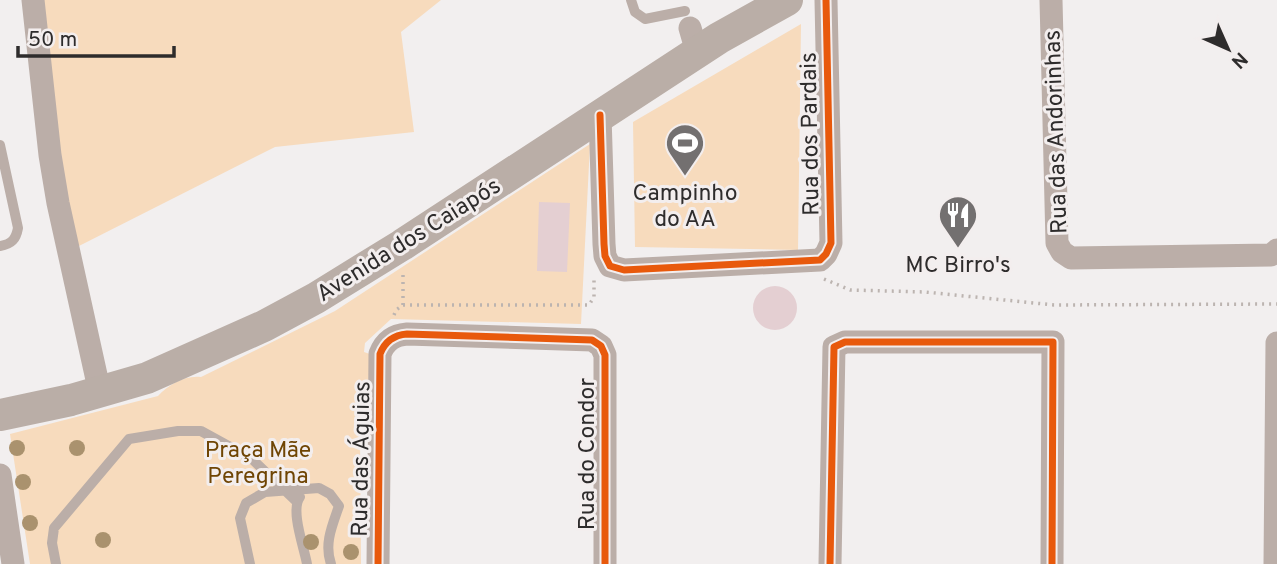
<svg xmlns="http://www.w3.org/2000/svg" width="1277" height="564" font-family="Overpass,sans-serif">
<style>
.green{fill:#f7dbbd}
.building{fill:#e4cfd2}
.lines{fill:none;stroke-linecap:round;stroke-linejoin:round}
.path{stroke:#bcb4b0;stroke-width:3.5;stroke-dasharray:2 5;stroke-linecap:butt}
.lane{stroke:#bbaea8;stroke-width:10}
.street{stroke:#bbaea8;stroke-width:23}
.secondary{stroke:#baaea7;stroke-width:32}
.cycleway-casing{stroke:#f3eeee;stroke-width:11}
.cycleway{stroke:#e8590c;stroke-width:7}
.tree{fill:#aa926e}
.labels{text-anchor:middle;stroke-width:6;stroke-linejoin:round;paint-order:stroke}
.street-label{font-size:23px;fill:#2e2c2c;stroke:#f3eeee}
.poi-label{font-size:23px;fill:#2e2c2c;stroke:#f3eeee}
.park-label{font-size:23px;fill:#6f4504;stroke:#f3eeee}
</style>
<rect width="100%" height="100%" fill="#f2efef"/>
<!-- green -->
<path class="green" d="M38 0H441L401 32 414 132 275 147 75 248Z
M801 24 798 250 635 247 633 122Z
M590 144 581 324 391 319 365 343 364 352 370 354 367 415 371 432 360 436 361 564H30L10 434 158 396C168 385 185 375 201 377L335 311Z"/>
<!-- building -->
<path class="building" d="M539 202 570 203 567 272 537 271Z
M753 308a22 22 0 1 1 44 0a22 22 0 1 1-44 0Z"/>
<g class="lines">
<!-- path -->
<path class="path" d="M403 275V305
M824 279 850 290 925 292 1054 305 1277 304
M394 315 396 310 403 305H589L594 297V280"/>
<!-- lane -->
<path class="lane" d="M631 0 635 12 645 19 685 11
M0 145 18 228C16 239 12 244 0 246
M300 497C290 510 304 547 307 564
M56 564 52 543 54 528 129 439 178 431H201L252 459 297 502
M250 564 240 518 246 503 265 492 319 488 330 494 339 506C332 526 324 544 331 564"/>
<!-- street -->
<path class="street" d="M33 0 50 155 58 203 100 393
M1051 0 1057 243 1062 252 1071 258 1271 255 1277 250
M690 28 697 52
M600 115 604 244 605 256 610 266 624 270 820 260 826 254 831 243 826 0
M0 475 13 564
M378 564 380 354C385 341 394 335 407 334L592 340 601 346 605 355V564
M830 564 834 347 845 342H1053L1052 564
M1275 564 1277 343"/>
<!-- secondary -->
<path class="secondary" d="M0 415 71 400 147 378 264 326 316 298 402 245 719 38 787 0"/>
<!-- cycleway casing -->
<g class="cycleway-casing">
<path id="cycleway" d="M600 115 604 244 605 256 610 266 624 270 820 260 826 254 831 243 826 0
M378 564 380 354C385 341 394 335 407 334L592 340 601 346 605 355V564
M830 564 834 347 845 342H1053L1052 564"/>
</g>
<!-- cycleway -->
<use href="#cycleway" class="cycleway"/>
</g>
<!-- trees -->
<g class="tree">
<circle cx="17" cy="448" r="8"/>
<circle cx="77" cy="448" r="8"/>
<circle cx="23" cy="482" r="8"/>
<circle cx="30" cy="523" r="8"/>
<circle cx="103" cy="540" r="8"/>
<circle cx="311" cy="542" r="8"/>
<circle cx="351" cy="552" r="8"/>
</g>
<!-- icons -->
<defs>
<g id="stadium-pin" transform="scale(2.0125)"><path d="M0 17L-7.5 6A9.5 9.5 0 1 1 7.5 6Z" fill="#737070" stroke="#f3eeee"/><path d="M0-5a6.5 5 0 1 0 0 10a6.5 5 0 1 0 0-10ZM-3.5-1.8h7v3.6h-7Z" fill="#fff"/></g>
<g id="restaurant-pin" transform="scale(2.0125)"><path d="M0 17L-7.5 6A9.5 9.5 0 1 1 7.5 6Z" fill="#737070" stroke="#f3eeee"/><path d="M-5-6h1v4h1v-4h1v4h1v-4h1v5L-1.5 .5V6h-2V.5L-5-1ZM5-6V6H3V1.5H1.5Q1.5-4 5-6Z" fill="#fff"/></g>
</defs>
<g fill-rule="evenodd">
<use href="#stadium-pin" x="685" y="143"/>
<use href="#restaurant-pin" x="958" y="215"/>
</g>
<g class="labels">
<!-- street labels -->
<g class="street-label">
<text transform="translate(1055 132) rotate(-92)" y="8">Rua das Andorinhas</text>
<text transform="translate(809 134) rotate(-91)" y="8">Rua dos Pardais</text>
<text transform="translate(408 239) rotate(-32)" y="8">Avenida dos Caiapós</text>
<text transform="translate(586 454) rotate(-90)" y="8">Rua do Condor</text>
<text transform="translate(360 459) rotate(-89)" y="8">Rua das Águias</text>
</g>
<!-- poi labels -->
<g class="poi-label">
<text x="685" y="200">Campinho<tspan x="685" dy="26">do AA</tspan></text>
<text x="958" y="272">MC Birro's</text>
</g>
<!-- park labels -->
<g class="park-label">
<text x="258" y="457">Praça Mãe<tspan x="258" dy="26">Peregrina</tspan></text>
</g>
</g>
<!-- north arrow -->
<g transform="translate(1228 49) rotate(135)" stroke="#f3eeee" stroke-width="5" paint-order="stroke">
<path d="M0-5L12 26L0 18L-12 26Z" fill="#2e2c2c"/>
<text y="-10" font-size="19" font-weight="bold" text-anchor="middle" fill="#2e2c2c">N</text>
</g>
<!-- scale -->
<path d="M18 46v10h156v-10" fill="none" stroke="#2e2c2c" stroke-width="3.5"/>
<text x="28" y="46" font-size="21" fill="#2e2c2c" stroke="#f3eeee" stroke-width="5" paint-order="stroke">50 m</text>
</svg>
